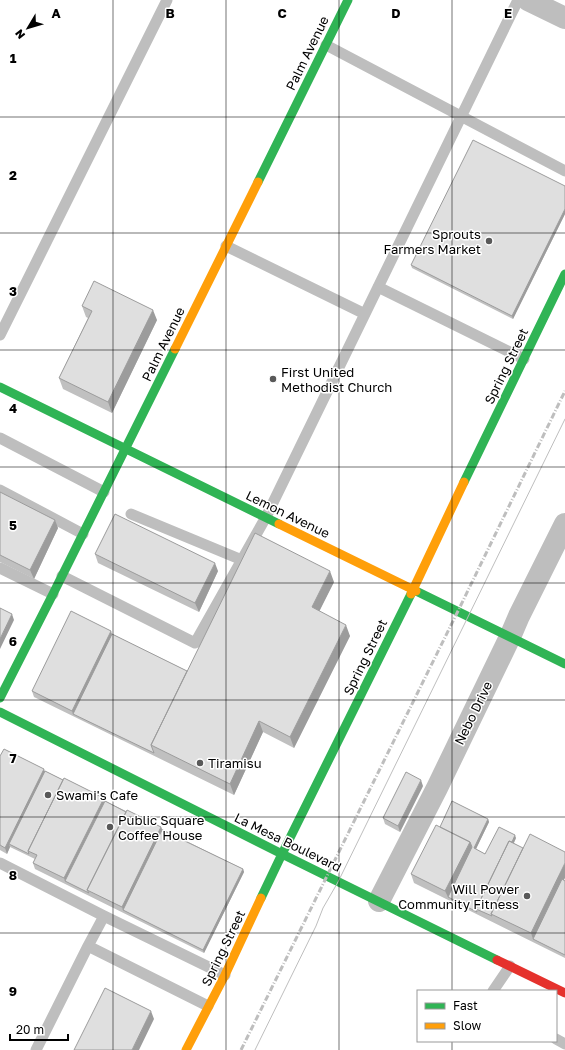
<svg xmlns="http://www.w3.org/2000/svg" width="565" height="1050" font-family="'Golos Text',sans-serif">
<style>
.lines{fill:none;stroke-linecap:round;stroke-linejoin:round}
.lane{stroke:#bebebe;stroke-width:11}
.street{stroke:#bebebe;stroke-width:22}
.fast{stroke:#30b455;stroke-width:9}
.slow{stroke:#ff9f0a;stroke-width:9}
.jam{stroke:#e5322d;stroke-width:9}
.tram{stroke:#bebebe;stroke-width:1}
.rail{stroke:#bebebe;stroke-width:3;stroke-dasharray:6 2 1 2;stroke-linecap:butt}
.wall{fill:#c0c0c0}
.shaded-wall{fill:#9c9c9c}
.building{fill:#dfdfdf;stroke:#9c9c9c}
.grid{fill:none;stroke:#000;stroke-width:1;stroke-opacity:0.55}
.poi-dot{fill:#595959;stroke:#fff;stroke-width:1.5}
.labels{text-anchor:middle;stroke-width:3;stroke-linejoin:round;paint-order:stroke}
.street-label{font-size:13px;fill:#000;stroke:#fff}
.poi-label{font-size:13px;fill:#000;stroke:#fff;text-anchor:start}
.grid-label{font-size:13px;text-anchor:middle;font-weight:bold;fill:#000;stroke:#fff;stroke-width:3;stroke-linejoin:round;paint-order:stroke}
</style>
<rect width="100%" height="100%" fill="#fff"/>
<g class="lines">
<!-- lane -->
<path class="lane" d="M326 45 565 171
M226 246 365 314
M378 287 524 359
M0 335 167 0
M0 438 104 492
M0 490 83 534
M131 514 242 560
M0 568 53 594
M62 576 195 643 266 517 518 0
M0 863 104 916 225 975
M88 946 104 916
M493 991 510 966
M556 1039 565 1044
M36 1050 88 946 208 1006"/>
<!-- street -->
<path class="street" d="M528 0 565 18
M379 901 437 788 510 637 519 616 565 524"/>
<!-- fast -->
<path class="fast" d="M258 182 348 0
M0 387 279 524
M464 482 565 274
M416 591 565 664
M0 698 53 594 175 349
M0 712 282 854 497 960
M261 898 282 854 411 594"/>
<!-- slow -->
<path class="slow" d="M175 349 258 182
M279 524 416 591
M411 594 464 482
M186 1050 225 975 261 898"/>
<!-- jam -->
<path class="jam" d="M497 960 565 993"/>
<!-- tram -->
<path class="tram" d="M255 1050 316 926 323 908 338 882 565 419"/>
<!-- rail -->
<path class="rail" d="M241 1050 458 611 565 391"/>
</g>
<!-- wall -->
<path class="wall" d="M565 186V214L513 319 412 268 411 265Z
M82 306 157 320 112 413 63 389 59 378 88 318 86 317Z
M0 492 58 528 34 579 0 562Z
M95 554 218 571 199 612 98 563Z
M334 582 319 611 350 636 294 748 263 732 234 795 34 697 32 691 112 634 187 671Z
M0 756 45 771 243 869 244 872 204 953 35 869 33 863 35 859 10 847 7 854 0 850Z
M423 786 400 832 385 824 383 818Z
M488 819 489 822 476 849 485 854 516 838 514 843 565 881V958L414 883 411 874 440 827Z"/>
<!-- shaded-wall -->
<path class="shaded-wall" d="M565 209V214L513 319 512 316Z
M153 310 157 320 112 413 108 402Z
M55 520 58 528 34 579 30 570Z
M215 563 218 571 199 612 195 603Z
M330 571 334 582 316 618 312 607Z
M12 614 14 620 0 649V639Z
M346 625 350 636 294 748 290 737Z
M111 631 113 637 73 714 72 711Z
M259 721 263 732 234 795 230 784Z
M44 769 46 775 9 844 10 847 7 854 5 848Z
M421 780 423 786 400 832 398 826Z
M104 798 106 804 65 881 64 878Z
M488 819 489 822 475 851 474 848Z
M161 827 164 833 123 910 122 907Z
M515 835 516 838 480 911Z
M470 842 473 850 448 897 445 891Z
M565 863V878L535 940 533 939 531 933Z
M243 869 244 872 204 953 203 950Z
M151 1011 154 1019 139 1050H132Z"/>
<!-- building -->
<path class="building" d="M473 140 565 186V209L512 316 411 265Z
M94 281 153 310 108 402 59 378 92 311 82 306Z
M0 492 55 520 30 570 0 555Z
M115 514 215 563 195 603 95 554Z
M255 533 330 571 312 607 346 625 290 737 259 721 230 784 151 745Z
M0 608 12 614 0 639Z
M71 611 111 631 72 711 32 691Z
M112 634 187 671 151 745 154 753 73 714Z
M4 749 44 769 5 848 0 845V756Z
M45 771 63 780 28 851 29 854 9 844Z
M406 772 421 780 398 826 383 818Z
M64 778 104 798 64 878 33 863 37 855 28 851Z
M105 801 126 812 87 890 89 893 65 881Z
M452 801 488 819 474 848 485 854 499 827 515 835 512 842 509 841 476 909 477 912 448 897 472 847 470 842 440 827Z
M127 810 161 827 122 907 87 890Z
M436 825 470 842 445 891 411 874Z
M162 830 243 869 203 950 123 910Z
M530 834 565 852V863L531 933 491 914Z
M509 841 523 848 491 914 492 916 476 909Z
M562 879 565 881V955L533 939Z
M105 988 151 1011 132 1050H74Z"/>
<!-- grid -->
<path class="grid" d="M113 0V1050M226 0V1050M339 0V1050M452 0V991M0 117H565M0 233H565M0 350H565M0 467H565M0 583H565M0 700H565M0 817H565M0 933H565M452 1041V1050"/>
<!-- markers -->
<g class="poi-dot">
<circle cx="489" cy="241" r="4"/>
<circle cx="273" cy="379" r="4"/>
<circle cx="200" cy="763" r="4"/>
<circle cx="48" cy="795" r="4"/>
<circle cx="110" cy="827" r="4"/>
<circle cx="527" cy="896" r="4"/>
</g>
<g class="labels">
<!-- street labels -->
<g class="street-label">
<text transform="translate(307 53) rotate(-64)" y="5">Palm Avenue</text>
<text transform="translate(163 344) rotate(-64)" y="5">Palm Avenue</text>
<text transform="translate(506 366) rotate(-64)" y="5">Spring Street</text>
<text transform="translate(288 514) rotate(26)" y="5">Lemon Avenue</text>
<text transform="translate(365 657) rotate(-64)" y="5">Spring Street</text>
<text transform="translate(473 713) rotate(-64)" y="5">Nebo Drive</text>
<text transform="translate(288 842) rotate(26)" y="5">La Mesa Boulevard</text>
<text transform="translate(223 948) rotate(-64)" y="5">Spring Street</text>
</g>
<!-- poi labels -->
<g class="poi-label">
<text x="481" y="239" text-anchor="end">Sprouts<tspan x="481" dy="15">Farmers Market</tspan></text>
<text x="281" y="377">First United<tspan x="281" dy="15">Methodist Church</tspan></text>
<text x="208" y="768">Tiramisu</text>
<text x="56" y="800">Swami's Cafe</text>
<text x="118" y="825">Public Square<tspan x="118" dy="15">Coffee House</tspan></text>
<text x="519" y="894" text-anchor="end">Will Power<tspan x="519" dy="15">Community Fitness</tspan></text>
</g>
</g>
<g class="grid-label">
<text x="56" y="18">A</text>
<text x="170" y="18">B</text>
<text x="282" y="18">C</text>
<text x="396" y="18">D</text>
<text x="508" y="18">E</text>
<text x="13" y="63">1</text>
<text x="13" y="180">2</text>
<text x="13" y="296">3</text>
<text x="13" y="413">4</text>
<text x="13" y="530">5</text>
<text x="13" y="646">6</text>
<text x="13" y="763">7</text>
<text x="13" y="880">8</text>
<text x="13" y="996">9</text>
</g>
<!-- legend -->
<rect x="417" y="990" width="140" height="52" fill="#ffffff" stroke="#999999"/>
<rect x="425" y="1003" width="20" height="6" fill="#30b455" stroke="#999999"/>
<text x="453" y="1010" font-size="12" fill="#000000">Fast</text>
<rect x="425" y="1023" width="20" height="6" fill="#ff9f0a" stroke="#999999"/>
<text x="453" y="1030" font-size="12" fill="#000000">Slow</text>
<!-- north arrow -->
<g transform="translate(28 28) rotate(232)" stroke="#ffffff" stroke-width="3" paint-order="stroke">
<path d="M0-3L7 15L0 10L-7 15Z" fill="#000000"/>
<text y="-6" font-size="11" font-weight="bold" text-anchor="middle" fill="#000000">N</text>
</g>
<!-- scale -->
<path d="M10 1034v6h58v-6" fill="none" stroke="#000000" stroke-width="2"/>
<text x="16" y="1034" font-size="12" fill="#000000" stroke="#ffffff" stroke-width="3" paint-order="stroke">20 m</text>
</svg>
